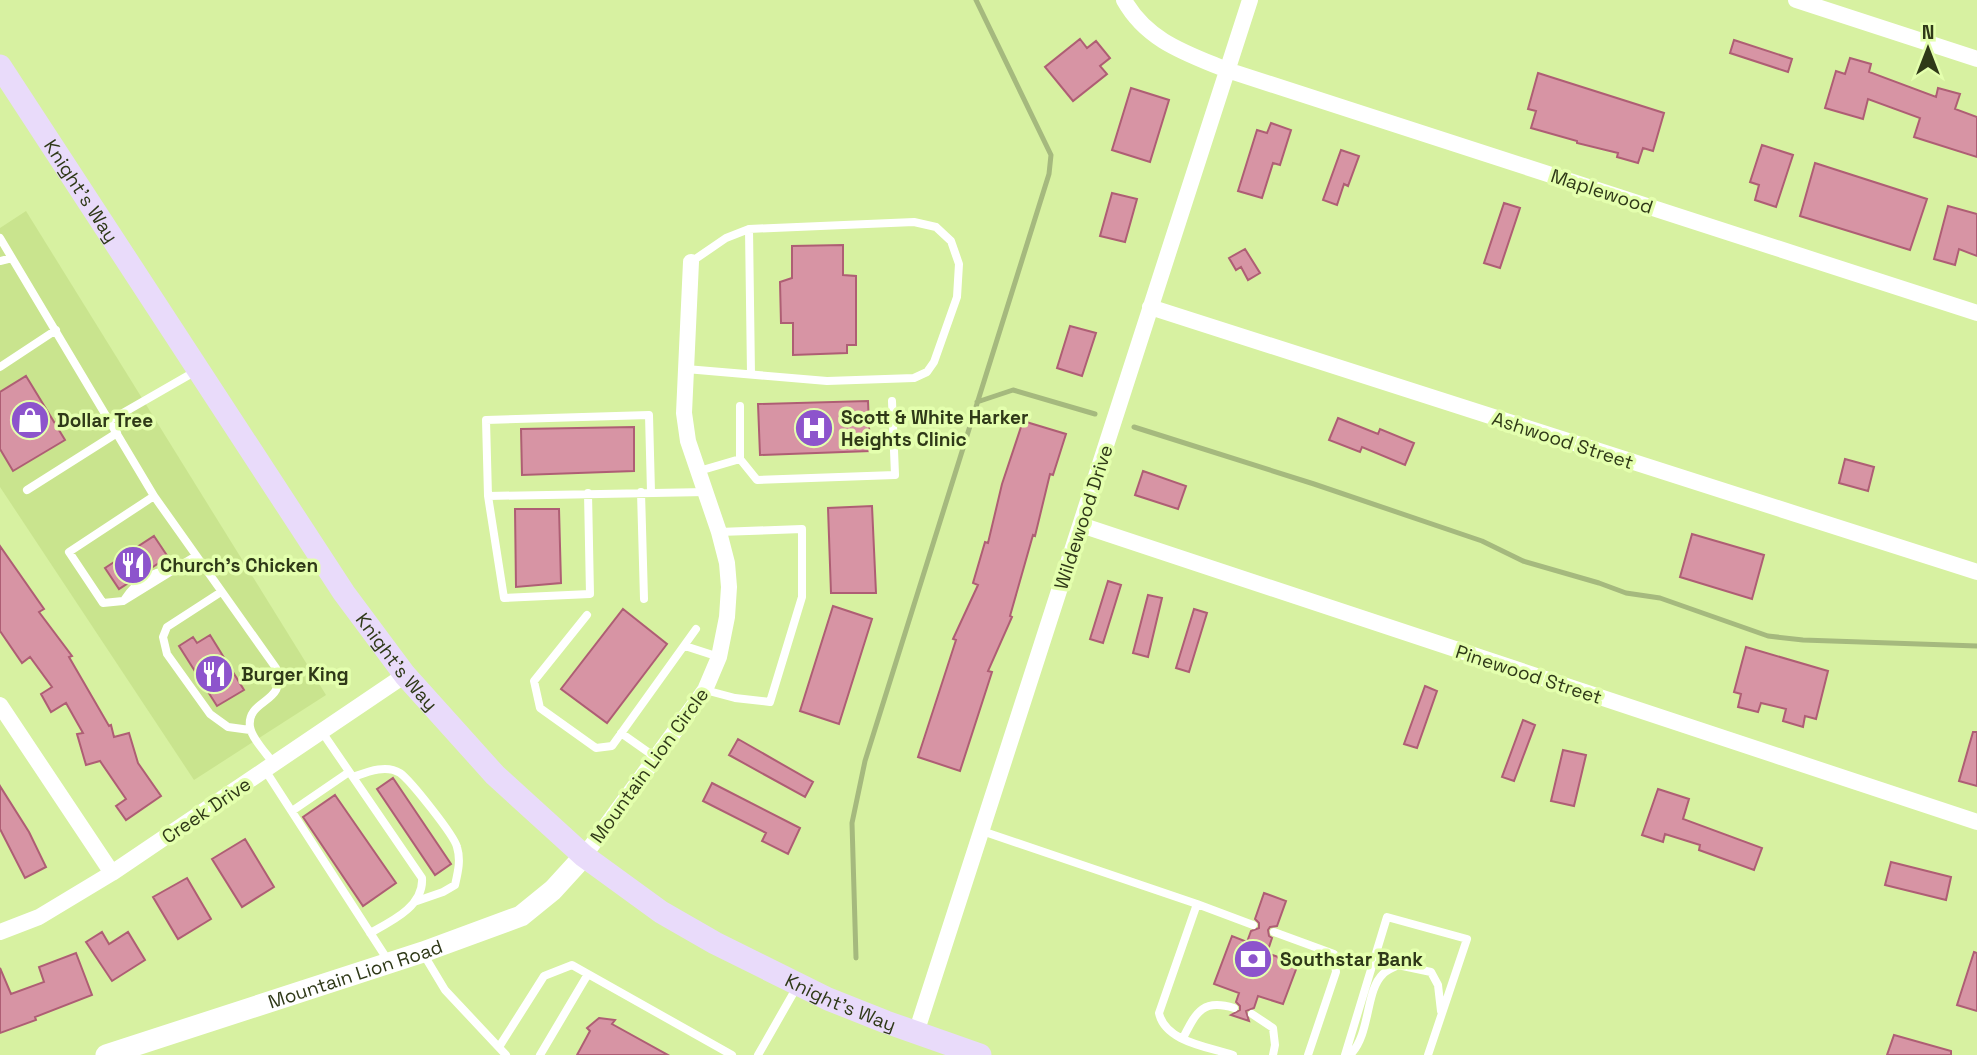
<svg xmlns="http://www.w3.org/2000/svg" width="1977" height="1055" font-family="'Space Grotesk',sans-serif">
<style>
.built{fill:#c9e48e}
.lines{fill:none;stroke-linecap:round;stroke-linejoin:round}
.stream{stroke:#a5b97e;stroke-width:5}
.building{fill:#d794a4;stroke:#ae5e74;stroke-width:2}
.service{stroke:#fff;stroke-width:8}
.minor{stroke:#fff;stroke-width:16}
.tertiary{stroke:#fff;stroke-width:21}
.secondary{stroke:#e9dbfa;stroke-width:23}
.labels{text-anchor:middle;stroke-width:7;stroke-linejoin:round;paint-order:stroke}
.street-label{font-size:19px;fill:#2f3918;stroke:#e4ffae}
.poi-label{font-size:19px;font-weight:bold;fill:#2f3918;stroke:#e4ffae;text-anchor:start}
</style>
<rect width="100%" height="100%" fill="#d7f1a1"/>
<!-- built -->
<path class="built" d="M26 211 326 695 194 780 0 487V228Z"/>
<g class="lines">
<!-- stream -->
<path class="stream" d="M977 402 1013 390 1095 414
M1134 427 1314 484 1482 541 1523 561 1599 583 1626 593 1660 598 1768 636 1803 640 1977 646
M856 958 852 823 865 761 1049 174 1051 155 976 0"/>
</g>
<!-- building -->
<path class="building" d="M1080 39 1087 48 1096 41 1110 58 1100 66 1107 74 1073 101 1045 67Z
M1734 40 1792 59 1788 72 1730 53Z
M1850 58 1871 64 1869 72 1936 97 1938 88 1960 94 1955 109 1977 117V157L1914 137 1920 118 1868 99 1863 119 1825 108 1836 71 1845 74Z
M1538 73 1664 113 1653 151 1643 148 1638 163 1617 157 1618 153 1577 143V141L1531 128 1536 111 1528 109Z
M1131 88 1169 100 1150 162 1112 150Z
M1271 123 1291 130 1280 165 1273 163 1262 198 1238 191 1257 130 1267 133Z
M1762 145 1793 155 1776 207 1755 200 1759 185 1750 182Z
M1341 150 1359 156 1348 186 1344 184 1337 205 1323 200Z
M1815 163 1927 199 1910 250 1800 216Z
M1112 193 1137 199 1125 242 1100 236Z
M1504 203 1520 208 1500 268 1484 263Z
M1948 206 1977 214V256L1959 249 1955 265 1934 259Z
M843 245V275L856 276V345H847V353L793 355V323H781L780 282 792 278V246Z
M1245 249 1260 273 1248 280 1241 267 1236 270 1229 258Z
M1070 326 1096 333 1082 376 1057 368Z
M26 376 65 440 13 471 0 449V392Z
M868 401 870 451 760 455 758 404Z
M1338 418 1378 434 1380 429 1414 443 1405 465 1362 447 1360 452 1329 440Z
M1023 421 1066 434 1053 475 1050 474 1035 536 1033 535 1010 616 1012 617 988 671 992 672 960 771 918 757 956 640 953 639 978 585 973 583 985 542 988 543 1002 484Z
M634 427V471L522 475 521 429Z
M1845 459 1874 467 1868 491 1839 483Z
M1143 471 1186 486 1178 509 1135 495Z
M872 506 876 593H831L828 508Z
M515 509H559L561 583 516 587Z
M1692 534 1764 555 1752 599 1680 577Z
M154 536 168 557 119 589 105 568Z
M0 546 44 609 39 612 72 656 69 657 109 726 111 725 114 737 129 733 138 763 161 796 126 820 116 806 126 799 100 761 86 765 77 734 83 733 66 703 51 712 41 694 52 687 30 657 22 663 0 631Z
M1108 581 1121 585 1103 643 1090 639Z
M1148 595 1162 598 1148 657 1133 653Z
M833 606 872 619 839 724 800 711Z
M623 609 667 644 607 723 561 689Z
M1194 609 1207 613 1189 672 1176 668Z
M210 635 244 690 217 706 179 646 193 637 197 643Z
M1746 647 1828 671 1816 719 1805 716 1803 727 1783 721 1786 709 1761 703 1758 712 1738 707 1741 694 1734 692Z
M1425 686 1437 691 1417 748 1404 744Z
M1523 720 1535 725 1514 781 1502 777Z
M1973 732H1977V786L1959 781Z
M738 739 813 782 805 797 729 755Z
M1563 750 1586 755 1574 806 1551 801Z
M393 778 451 864 435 875 377 789Z
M712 783 800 828 788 854 762 841 766 833 703 801Z
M0 786 29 832 46 867 25 878 0 829Z
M1658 789 1689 799 1683 819 1762 848 1754 870 1699 850 1700 845 1665 834 1663 842 1642 835Z
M335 795 396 883 363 906 303 817Z
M245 839 274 887 242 907 212 859Z
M1891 862 1951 877 1946 900 1885 885Z
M187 878 211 919 178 939 153 897Z
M1264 893 1286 901 1277 926 1270 927 1268 930 1269 936 1272 938 1267 953 1298 964 1283 1004 1258 996 1254 1008 1246 1011 1249 1021 1231 1015 1240 1010V1006L1236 1002 1239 993 1214 984 1232 936 1247 942 1251 931 1259 928V923L1255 919Z
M102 932 109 944 128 932 145 960 112 981 86 942Z
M1974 952 1977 953V1011L1957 1005Z
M76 953 92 995 35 1017 36 1020 0 1033V968L11 994 44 982 39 967Z
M599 1018 615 1020 612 1024 668 1055H577L590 1031 587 1028Z
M1894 1035 1951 1051V1055H1887Z"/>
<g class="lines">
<!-- service -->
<path class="service" d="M749 229 751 374
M0 238 154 496 276 668C289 704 246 698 250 727 252 739 267 754 274 764
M0 261 12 258
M0 367 56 330
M686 369 827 381 914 378 927 372 934 362 957 297 959 264 951 241 936 227 914 222 749 229 726 238 691 262
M740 406V459L757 480 895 475 892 401
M109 421 196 371
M699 471 740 459
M27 490 117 433
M641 492 644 599
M588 493 590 594 504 598 488 496 486 420 649 415 651 492
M154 496 69 552 103 603 123 601 196 556
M488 496 706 492
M221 592 167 627 163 637 167 654 210 714 228 727 250 730
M125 599C136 582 151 572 171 570
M587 615 534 681 540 708 596 748 612 746 696 629
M685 646 719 657
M705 690 735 698 770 702 802 597V529L719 532
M322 732 422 878C424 906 392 921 370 933
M621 733 655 757
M265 770 389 962
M353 777C367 772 386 764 400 773 410 780 454 835 457 847 461 860 458 872 455 885L443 892 417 901
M292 811 349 772
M982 831 1197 904 1159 1013C1165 1042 1209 1047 1233 1055
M1197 904 1253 925
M1274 932 1334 954 1336 972 1308 1055
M424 955 445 990 506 1055
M1252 1014 1273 1028 1275 1045 1273 1055
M1183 1038C1196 1013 1202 998 1234 1008
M499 1047 544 976 572 965 732 1055
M540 1055 588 974
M758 1055 798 985
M1345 1055 1387 917 1467 939 1428 1055
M1350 1055C1371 1034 1365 991 1383 974 1387 970 1393 968 1398 965L1431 972 1438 985 1441 1011"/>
<!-- minor -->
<path class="minor" d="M1124 0C1147 41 1186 53 1227 70L1977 313
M1796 0 1977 59
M1150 307 1977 572
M1081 525 1977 822
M0 705 112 873
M584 856 705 690 719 657 727 617 729 587 727 563 719 532 688 441 684 413 691 262
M0 932 39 917 112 873 405 675
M916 1033 1250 0"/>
<!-- tertiary -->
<path class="tertiary" id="s1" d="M106 1055 423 952 521 916 553 890 584 856"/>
<!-- secondary -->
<path class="secondary" id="s2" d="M0 66 344 593 405 675 495 775 584 856 661 912 715 943 828 999 886 1022 980 1055"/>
</g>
<!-- icons -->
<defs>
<g id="shop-disc" transform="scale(2.0125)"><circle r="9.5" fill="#8d54cc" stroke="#e4ffae"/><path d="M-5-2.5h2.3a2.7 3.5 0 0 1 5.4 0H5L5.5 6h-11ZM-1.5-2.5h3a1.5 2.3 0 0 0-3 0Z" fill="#fff"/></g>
<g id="hospital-disc" transform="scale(2.0125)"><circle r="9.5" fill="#8d54cc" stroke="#e4ffae"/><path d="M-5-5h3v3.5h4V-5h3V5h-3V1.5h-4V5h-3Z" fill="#fff"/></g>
<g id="restaurant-disc" transform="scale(2.0125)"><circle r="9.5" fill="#8d54cc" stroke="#e4ffae"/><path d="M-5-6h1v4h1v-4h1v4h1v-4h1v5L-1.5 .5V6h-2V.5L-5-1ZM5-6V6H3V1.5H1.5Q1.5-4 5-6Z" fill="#fff"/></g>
<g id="bank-disc" transform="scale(2.0125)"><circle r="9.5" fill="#8d54cc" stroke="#e4ffae"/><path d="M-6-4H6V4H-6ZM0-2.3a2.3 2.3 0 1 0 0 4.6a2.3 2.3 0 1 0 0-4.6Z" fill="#fff"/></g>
</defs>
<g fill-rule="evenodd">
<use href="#shop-disc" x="30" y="420"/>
<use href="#hospital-disc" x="814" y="428"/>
<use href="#restaurant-disc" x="133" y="565"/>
<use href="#restaurant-disc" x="214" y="674"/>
<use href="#bank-disc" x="1253" y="959"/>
</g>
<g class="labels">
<!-- street labels -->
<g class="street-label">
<text dy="7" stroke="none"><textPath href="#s2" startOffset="149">Knight's Way</textPath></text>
<text transform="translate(1602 191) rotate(18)" y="7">Maplewood</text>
<text transform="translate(1563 440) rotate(18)" y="7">Ashwood Street</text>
<text transform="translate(1083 517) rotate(-72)" y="7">Wildewood Drive</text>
<text dy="7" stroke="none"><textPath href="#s2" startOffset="716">Knight's Way</textPath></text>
<text transform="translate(1529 674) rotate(18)" y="7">Pinewood Street</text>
<text transform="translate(649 765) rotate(-54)" y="7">Mountain Lion Circle</text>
<text transform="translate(206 810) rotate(-34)" y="7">Creek Drive</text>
<text dy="7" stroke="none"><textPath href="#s1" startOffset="262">Mountain Lion Road</textPath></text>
<text dy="7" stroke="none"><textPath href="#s2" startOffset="1283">Knight's Way</textPath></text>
</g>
<!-- poi labels -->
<g class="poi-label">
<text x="841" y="424">Scott &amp; White Harker<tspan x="841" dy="22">Heights Clinic</tspan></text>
<text x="57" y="427">Dollar Tree</text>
<text x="160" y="572">Church's Chicken</text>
<text x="241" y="681">Burger King</text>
<text x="1280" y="966">Southstar Bank</text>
</g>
</g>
<!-- north arrow -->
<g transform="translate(1928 49)" stroke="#e4ffae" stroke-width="5" paint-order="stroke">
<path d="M0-5L12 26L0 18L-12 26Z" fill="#2f3918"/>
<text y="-10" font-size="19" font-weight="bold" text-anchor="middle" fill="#2f3918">N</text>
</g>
</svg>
